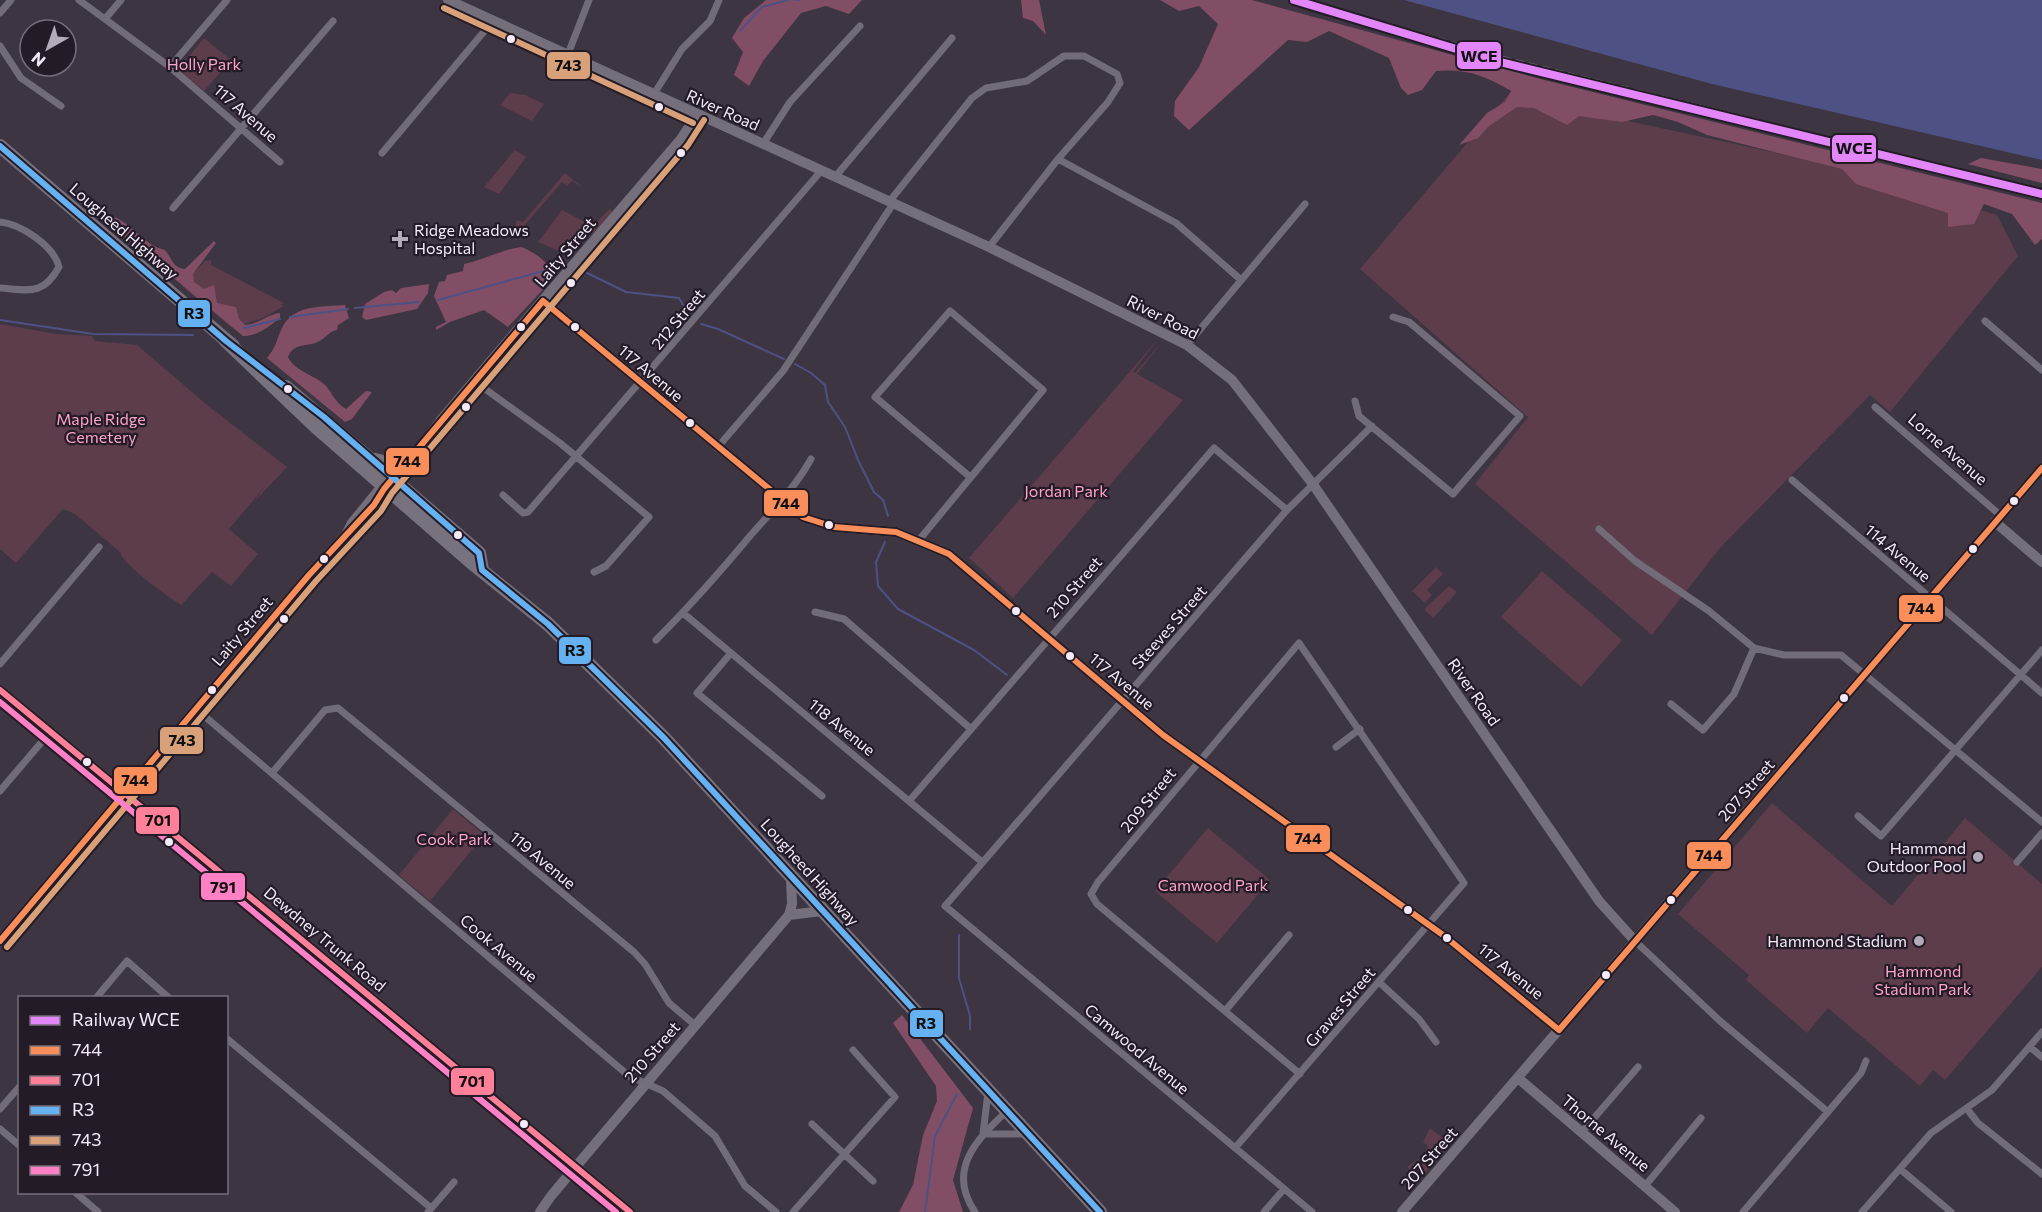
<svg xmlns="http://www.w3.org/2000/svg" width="2042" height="1212" font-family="Commissioner,sans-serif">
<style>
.green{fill:#5d3c4b}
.forest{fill:#824e65}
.water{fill:#4d5183}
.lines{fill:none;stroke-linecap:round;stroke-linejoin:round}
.stream{stroke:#4d5183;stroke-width:2}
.street{stroke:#716c77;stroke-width:7}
.secondary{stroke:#746f7a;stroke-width:10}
.highway{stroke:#78717e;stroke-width:14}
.rail{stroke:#716b75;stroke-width:2;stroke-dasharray:9 4.5;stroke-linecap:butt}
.bus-1-casing{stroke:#231b26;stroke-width:10}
.bus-2-casing{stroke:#231b26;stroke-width:10}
.bus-3-casing{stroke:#231b26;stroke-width:10}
.bus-4-casing{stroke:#231b26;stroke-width:10}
.bus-5-casing{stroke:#231b26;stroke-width:10}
.bus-1{stroke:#fa8e5a;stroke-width:6}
.bus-2{stroke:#ff8098;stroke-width:6}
.bus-3{stroke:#66b1f2;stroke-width:6}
.bus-4{stroke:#d9a179;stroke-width:6}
.bus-5{stroke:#ff80c5;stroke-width:6}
.rail-1-casing{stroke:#231b26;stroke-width:12}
.rail-1{stroke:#e286f9;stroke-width:8}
.bus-dot{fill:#f4eaf9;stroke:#231b26;stroke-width:2}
.poi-dot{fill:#b4abb9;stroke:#231b26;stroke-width:2}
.labels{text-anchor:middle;stroke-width:4.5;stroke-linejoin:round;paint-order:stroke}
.park-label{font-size:16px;fill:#ffa4ca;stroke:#231b26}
.street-label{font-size:16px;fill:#f4eaf9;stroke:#231b26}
.poi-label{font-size:16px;fill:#f4eaf9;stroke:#231b26;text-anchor:end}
.line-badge{stroke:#231b26;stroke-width:2}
.pale-badge-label{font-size:16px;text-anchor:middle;font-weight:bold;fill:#111}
</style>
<rect width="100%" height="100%" fill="#3e3542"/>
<!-- green -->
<path class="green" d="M204 38 231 60 204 91 178 69Z
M510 93 525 95 544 104 532 121 500 105Z
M1508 95 1841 167 1997 215 2018 256 1890 412 1870 395 1720 548 1652 635 1475 484 1528 417 1360 269Z
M515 150 526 157 499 194 484 187Z
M565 173 583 188 572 181 567 186 562 182 524 226 528 229 525 233 516 232 514 228 517 220 523 222Z
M610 208 613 214 592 234 589 232 569 255 538 242 562 210 593 226Z
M211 260V265L284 303 281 305 284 306 263 318 232 328 182 286 205 261Z
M0 324 56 334 92 336 95 341 137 345 206 404 287 467 252 504 267 484 229 529 258 554 231 586 212 572 181 605C167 596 123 565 120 552L75 514 63 509 16 563 0 549Z
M1158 339 1133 372 1135 373 1163 341 1137 374 1183 400 1013 598 969 558Z
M1436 567 1443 574 1427 590 1432 595 1425 603 1412 591Z
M1542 571 1622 640 1581 687 1501 617Z
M1449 586 1457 592 1433 618 1424 609Z
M1772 803 1892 906 1965 818 2042 884V967L1945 1080 1933 1070 1920 1086 1828 1008 1807 1033 1746 980 1749 975 1678 914Z
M453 809 484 835 430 901 399 875Z
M1208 828 1270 880 1217 943 1155 891Z
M1430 1128 1450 1144 1421 1178 1407 1167 1423 1156 1428 1146 1423 1142Z"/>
<!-- forest -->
<path class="forest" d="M766 0H862L849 14 826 6 801 13 763 61 749 86 734 75 743 52 732 38 744 18Z
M1021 0H1039L1046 35 1033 21 1023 18Z
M1160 0H1252L1544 80 2042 203V239L2035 245 2012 214 1984 204 1974 224 1948 227V213L1856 184 1842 169 1707 135 1678 122 1653 115 1622 122 1579 116 1567 125 1534 108 1517 107 1489 126 1478 138 1459 145 1487 113 1505 102 1511 91C1487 76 1465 68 1436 71L1422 90 1408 95 1401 88 1389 58 1329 31 1307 42 1288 40 1189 130 1174 116 1175 101 1199 67 1218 24 1199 6 1179 11Z
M1981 158 2042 169V183L1968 164Z
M108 215C131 220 142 245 165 250 172 258 172 268 185 269L214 241 216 243 193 274 194 282 204 289 214 285 217 303 236 307 239 319 245 325C259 324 268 314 280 313V318C270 326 256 337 243 336L103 219Z
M521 247C533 251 549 262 553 274L548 284 508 327 484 310 450 322 436 330V327L446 322 434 296 439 282 445 281 447 275 463 271 464 264C484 260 500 250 521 247Z
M429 284 428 293 417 309 366 320 362 317 365 304 384 292 392 290 396 293 401 288Z
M345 305 349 318 338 325 337 330C328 332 328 336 321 340 311 348 294 341 288 357 295 372 318 376 327 387 333 395 336 403 346 409L366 391 372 392 352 419 345 422 267 358C277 346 276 341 282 328 293 304 323 307 345 305Z
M902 1015 973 1108 953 1180 963 1212H899L913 1185 923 1135 937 1101 936 1086 893 1023Z"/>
<!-- water -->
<path class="water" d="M1404 0H2042V160L1712 84Z"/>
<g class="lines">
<!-- stream -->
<path class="stream" d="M794 0H800
M740 31 762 7 788 0
M581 270 626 292 679 298 687 311
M438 300 551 269
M355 308 419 302
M290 317 348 309
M0 320 93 334 193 335
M701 324 718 329 784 359
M244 328 280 319
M795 364 811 373 825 385 828 402 845 427 858 460 874 492 883 500 888 516
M885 542 876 562 878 586 898 609 974 650 1007 675
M959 935V978L970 1016V1029
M925 1212 935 1136 957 1094"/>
<!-- street -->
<path class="street" d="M79 0 170 67 280 162
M0 13 11 0
M105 19 121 0
M0 46 21 78 61 106
M568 54 589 0
M170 67 227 0
M654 94 682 49 710 21 719 0
M763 144 790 102 860 26
M382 153 487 28 491 20
M1058 159 1176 223 1240 279
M835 177 952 38
M889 202 972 98 986 88 1027 81 1064 56H1084L1117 74 1120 83 1108 102 1058 159 989 247
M173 208 333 21
M0 222C21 224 54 246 59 267 43 296 29 290 0 288
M1985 321 2042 370
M1187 345 1305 204
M474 381 560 443 649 517 606 566 594 572
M1355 401 1359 416 1453 494 1520 416 1409 322 1393 317
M1875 407 2000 515
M717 448 783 371 893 204
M1792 480 2042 693
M503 495 523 513 528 512 821 171
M1599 529 1635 561 1709 611 1754 648 1784 655H1841L2042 822
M919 540 1043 390 950 311 875 397 969 476
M815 612 844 619 971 729
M683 613 982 862
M656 640C689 607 720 572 750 536 771 512 795 488 811 459
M731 653 697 693 822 796
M0 664 99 547
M1671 704 1703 730 1734 694 1754 648
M196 709 629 1076 663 1091 715 1136 745 1186 776 1212
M1336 747 1360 729
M272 773 325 710 338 708 634 952 645 964 669 1003 695 1025
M0 791 51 731
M910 800 1214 448 1287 510
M1858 816 1881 836 2042 650
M2017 862 2042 833
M1635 941 1720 1021 1828 1112
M1379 982 1419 1019 1436 1042
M96 998 127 961 169 998
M1225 1011 1289 935
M226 1038 431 1208
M2030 1047 2042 1057
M0 1109 20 1086
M1967 1109 1978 1123 2042 1174
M812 1124 873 1181
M0 1129 20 1146
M1582 1132 1638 1067
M983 1134H1025
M983 1134 988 1092
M1235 1148 1464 883 1299 643 1098 882 1091 894 1097 904 1300 1074
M1900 1169 1951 1212
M1645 1186 1701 1118
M75 1192 98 1212
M428 1212 454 1182
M793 1212 895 1097 853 1050
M975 1212C946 1170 977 1139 1007 1111
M1264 1212 1284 1189
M1312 1212 945 906 1287 510 1372 426
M1743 1212 1861 1073 1866 1061
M1862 1212 1931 1133 1992 1090 2042 1032"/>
<!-- secondary -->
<path class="secondary" d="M448 0 989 247 1187 345 1232 380 1312 483 1599 901 1635 941
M543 301 803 517 834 527 896 532 949 554 1163 735 1443 935 1559 1030
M1995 522 2042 562
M0 690 630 1212
M789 915 822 911
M0 941 309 575 346 535 352 523 379 490C396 487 429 435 441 420 520 326 601 233 681 139L697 115
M1518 1078 1675 1212
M540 1212 551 1196 789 915 792 904 791 877
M1402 1212 2042 468"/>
<!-- highway -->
<path class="highway" d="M0 146 233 346
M226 341 316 427 471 562 548 624 664 738 1100 1212
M286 387 479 553 482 570
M375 460 390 464 413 456"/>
<!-- rail -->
<path class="rail" d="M1308 0 1499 56 2042 190"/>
<!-- bus-1 casing -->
<g class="bus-1-casing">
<path id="bus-1" d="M543 301 803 517 834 527 896 532 949 554 1163 735 1443 935 1559 1030
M0 941 309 575 374 505 384 489 543 301
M1559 1030 2042 468"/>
</g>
<!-- bus-2 casing -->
<g class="bus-2-casing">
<path id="bus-2" d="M0 690 630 1212"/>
</g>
<!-- bus-3 casing -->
<g class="bus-3-casing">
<path id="bus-3" d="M0 146 226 341 324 417 479 553 482 570 548 624 664 738 1100 1212"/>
</g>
<!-- bus-4 casing -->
<g class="bus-4-casing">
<path id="bus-4" d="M444 8 693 123
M7 947 316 581 381 511 392 493 688 145 704 120"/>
</g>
<!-- bus-5 casing -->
<g class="bus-5-casing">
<path id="bus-5" d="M0 702 616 1212"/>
</g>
<!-- bus-1 -->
<use href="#bus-1" class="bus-1"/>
<!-- bus-2 -->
<use href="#bus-2" class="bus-2"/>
<!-- bus-3 -->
<use href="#bus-3" class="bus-3"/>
<!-- bus-4 -->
<use href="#bus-4" class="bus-4"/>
<!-- bus-5 -->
<use href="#bus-5" class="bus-5"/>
<!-- rail-1 casing -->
<g class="rail-1-casing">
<path id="rail-1" d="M1294 0 1496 61 2042 194"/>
</g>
<!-- rail-1 -->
<use href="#rail-1" class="rail-1"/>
</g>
<!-- markers -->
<g class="bus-dot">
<circle cx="511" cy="39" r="5"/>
<circle cx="659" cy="107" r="5"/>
<circle cx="681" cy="153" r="5"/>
<circle cx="571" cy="283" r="5"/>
<circle cx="521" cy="327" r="5"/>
<circle cx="575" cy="327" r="5"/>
<circle cx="288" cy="389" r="5"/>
<circle cx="466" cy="407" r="5"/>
<circle cx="690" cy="423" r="5"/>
<circle cx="2014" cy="501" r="5"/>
<circle cx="829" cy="525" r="5"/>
<circle cx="458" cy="535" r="5"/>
<circle cx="1973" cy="549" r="5"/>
<circle cx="324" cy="559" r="5"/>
<circle cx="1016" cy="611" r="5"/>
<circle cx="284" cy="619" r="5"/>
<circle cx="1070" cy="656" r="5"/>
<circle cx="212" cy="690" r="5"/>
<circle cx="1844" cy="698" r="5"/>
<circle cx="87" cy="762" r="5"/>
<circle cx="169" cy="842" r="5"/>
<circle cx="1671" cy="900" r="5"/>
<circle cx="1408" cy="910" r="5"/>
<circle cx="1447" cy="938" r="5"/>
<circle cx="1606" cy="975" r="5"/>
<circle cx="524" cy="1124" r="5"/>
</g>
<g class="poi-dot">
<path d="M397 230h6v6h6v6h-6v6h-6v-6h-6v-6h6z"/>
<circle cx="1978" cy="857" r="6"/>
<circle cx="1919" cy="941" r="6"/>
</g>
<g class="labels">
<!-- park labels -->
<g class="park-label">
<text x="204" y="70">Holly Park</text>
<text x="101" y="425">Maple Ridge<tspan x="101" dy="18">Cemetery</tspan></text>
<text x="1066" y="497">Jordan Park</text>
<text x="454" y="845">Cook Park</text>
<text x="1213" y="891">Camwood Park</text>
<text x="1923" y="977">Hammond<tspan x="1923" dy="18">Stadium Park</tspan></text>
</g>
<!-- street labels -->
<g class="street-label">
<text transform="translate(723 110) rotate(24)" y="6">River Road</text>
<text transform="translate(246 113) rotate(41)" y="6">117 Avenue</text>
<text transform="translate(124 231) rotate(41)" y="6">Lougheed Highway</text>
<text transform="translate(565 252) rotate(-50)" y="6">Laity Street</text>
<text transform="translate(1163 317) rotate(27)" y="6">River Road</text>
<text transform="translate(678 319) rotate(-50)" y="6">212 Street</text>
<text transform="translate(651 373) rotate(40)" y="6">117 Avenue</text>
<text transform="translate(1948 449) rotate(41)" y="6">Lorne Avenue</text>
<text transform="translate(1898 553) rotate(40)" y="6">114 Avenue</text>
<text transform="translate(1074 587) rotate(-49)" y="6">210 Street</text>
<text transform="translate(1169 627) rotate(-49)" y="6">Steeves Street</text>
<text transform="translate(242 631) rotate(-50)" y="6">Laity Street</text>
<text transform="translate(1122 681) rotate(40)" y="6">117 Avenue</text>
<text transform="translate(1474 692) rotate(55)" y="6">River Road</text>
<text transform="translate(842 727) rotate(39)" y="6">118 Avenue</text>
<text transform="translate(1746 790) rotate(-49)" y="6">207 Street</text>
<text transform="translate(1148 800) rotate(-51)" y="6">209 Street</text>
<text transform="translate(543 860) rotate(40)" y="6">119 Avenue</text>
<text transform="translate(810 872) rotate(48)" y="6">Lougheed Highway</text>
<text transform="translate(325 939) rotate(40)" y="6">Dewdney Trunk Road</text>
<text transform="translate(499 948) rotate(40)" y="6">Cook Avenue</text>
<text transform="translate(1511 971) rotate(39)" y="6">117 Avenue</text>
<text transform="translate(1340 1007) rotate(-50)" y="6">Graves Street</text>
<text transform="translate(1137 1049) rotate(40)" y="6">Camwood Avenue</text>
<text transform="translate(652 1052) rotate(-49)" y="6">210 Street</text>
<text transform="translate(1606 1133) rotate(40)" y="6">Thorne Avenue</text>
<text transform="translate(1429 1158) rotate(-49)" y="6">207 Street</text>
</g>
<!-- poi labels -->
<g class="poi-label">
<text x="414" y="236" text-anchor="start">Ridge Meadows<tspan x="414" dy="18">Hospital</tspan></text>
<text x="1966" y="854">Hammond<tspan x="1966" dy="18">Outdoor Pool</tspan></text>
<text x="1907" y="947">Hammond Stadium</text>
</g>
</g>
<g class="line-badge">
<rect x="1456" y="41" width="46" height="29" rx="6" fill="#e286f9"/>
<rect x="546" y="51" width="45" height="29" rx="6" fill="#d9a179"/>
<rect x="1831" y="134" width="46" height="29" rx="6" fill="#e286f9"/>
<rect x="177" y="299" width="34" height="29" rx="6" fill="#66b1f2"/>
<rect x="385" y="447" width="45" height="29" rx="6" fill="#fa8e5a"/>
<rect x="763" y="489" width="46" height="28" rx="6" fill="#fa8e5a"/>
<rect x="1898" y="594" width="46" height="29" rx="6" fill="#fa8e5a"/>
<rect x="558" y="636" width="34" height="29" rx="6" fill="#66b1f2"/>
<rect x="159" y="726" width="45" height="29" rx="6" fill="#d9a179"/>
<rect x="113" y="766" width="45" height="29" rx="6" fill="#fa8e5a"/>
<rect x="135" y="806" width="45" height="29" rx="6" fill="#ff8098"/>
<rect x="1285" y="824" width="46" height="29" rx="6" fill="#fa8e5a"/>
<rect x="1686" y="841" width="46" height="29" rx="6" fill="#fa8e5a"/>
<rect x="200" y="872" width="46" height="29" rx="6" fill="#ff80c5"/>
<rect x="909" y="1009" width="35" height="29" rx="6" fill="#66b1f2"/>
<rect x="450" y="1067" width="45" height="29" rx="6" fill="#ff8098"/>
</g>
<g class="pale-badge-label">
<text x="1479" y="62">WCE</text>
<text x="568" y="71">743</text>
<text x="1854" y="154">WCE</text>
<text x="194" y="319">R3</text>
<text x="407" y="467">744</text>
<text x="786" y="509">744</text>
<text x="1921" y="614">744</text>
<text x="575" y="656">R3</text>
<text x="182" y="746">743</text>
<text x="135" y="786">744</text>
<text x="158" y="826">701</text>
<text x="1308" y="844">744</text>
<text x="1709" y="861">744</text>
<text x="223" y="893">791</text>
<text x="926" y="1029">R3</text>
<text x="472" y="1087">701</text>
</g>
<!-- legend -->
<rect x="18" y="996" width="210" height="198" fill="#231b26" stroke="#776e7a" stroke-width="1.5"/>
<rect x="30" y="1016" width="30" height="9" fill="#e286f9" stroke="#776e7a" stroke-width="1.5"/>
<text x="72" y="1026" font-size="18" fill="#f4eaf9">Railway WCE</text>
<rect x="30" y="1046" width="30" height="9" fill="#fa8e5a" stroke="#776e7a" stroke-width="1.5"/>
<text x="72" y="1056" font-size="18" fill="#f4eaf9">744</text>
<rect x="30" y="1076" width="30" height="9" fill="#ff8098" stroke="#776e7a" stroke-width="1.5"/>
<text x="72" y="1086" font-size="18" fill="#f4eaf9">701</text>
<rect x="30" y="1106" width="30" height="9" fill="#66b1f2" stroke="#776e7a" stroke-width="1.5"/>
<text x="72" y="1116" font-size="18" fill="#f4eaf9">R3</text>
<rect x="30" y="1136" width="30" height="9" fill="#d9a179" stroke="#776e7a" stroke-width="1.5"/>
<text x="72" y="1146" font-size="18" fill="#f4eaf9">743</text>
<rect x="30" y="1166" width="30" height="9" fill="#ff80c5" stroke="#776e7a" stroke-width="1.5"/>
<text x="72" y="1176" font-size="18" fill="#f4eaf9">791</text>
<!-- north arrow -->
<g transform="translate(48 48) rotate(220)"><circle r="28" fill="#231b26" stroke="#776e7a" stroke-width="1.5"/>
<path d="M0-4.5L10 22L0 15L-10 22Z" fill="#b4abb9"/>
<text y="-9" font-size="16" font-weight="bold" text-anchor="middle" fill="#f4eaf9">N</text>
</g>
</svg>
